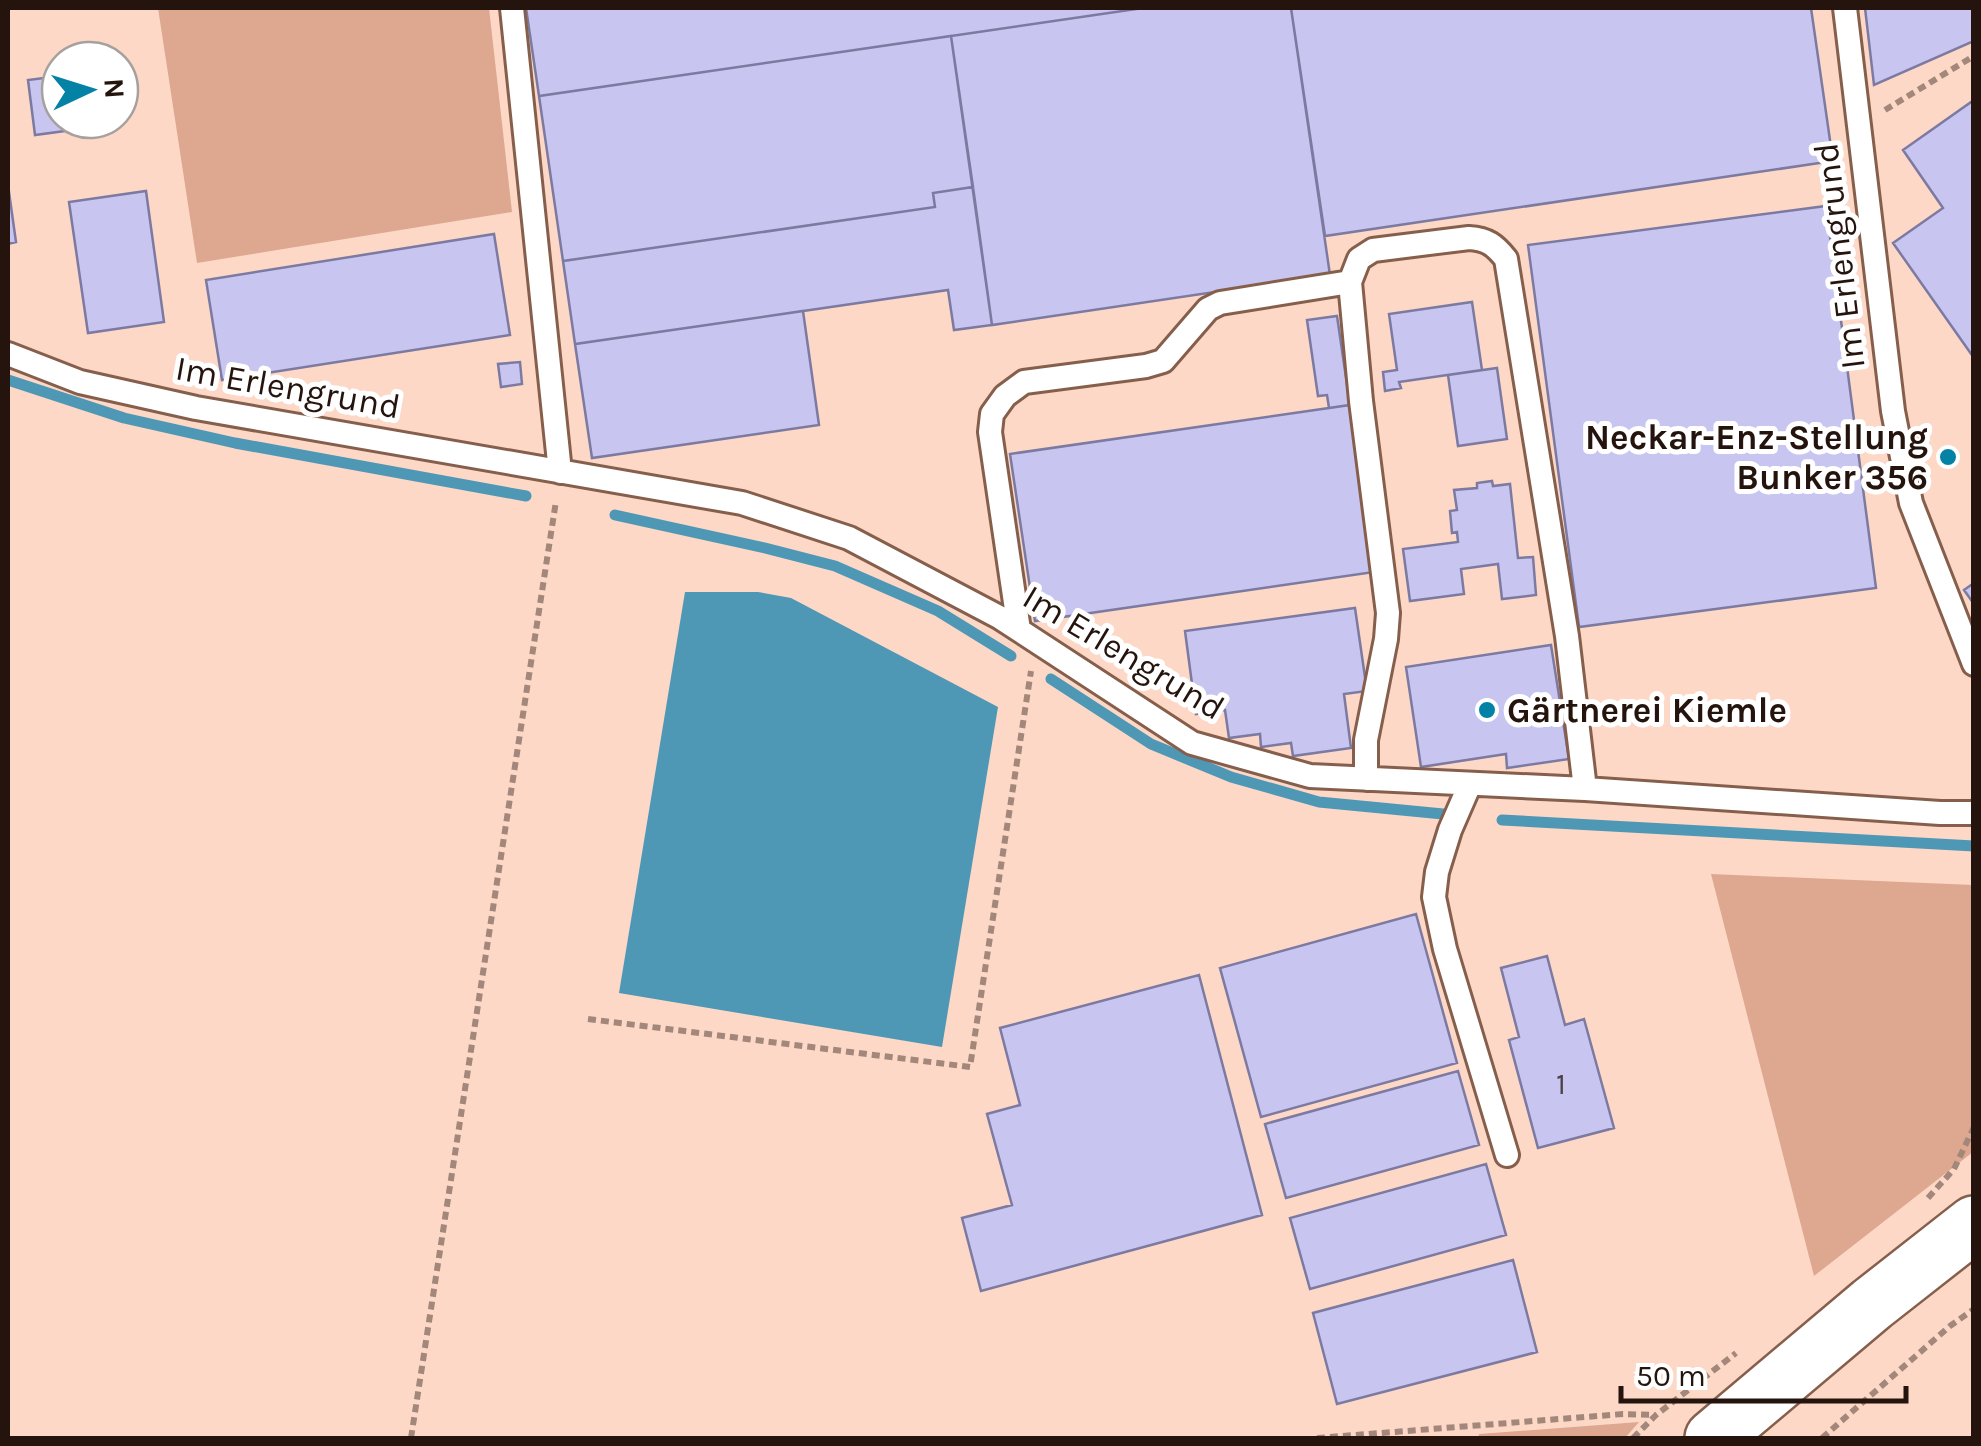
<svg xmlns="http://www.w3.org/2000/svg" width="1981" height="1446" font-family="Karla,sans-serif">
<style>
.green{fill:#dda88f}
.water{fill:#4e98b6}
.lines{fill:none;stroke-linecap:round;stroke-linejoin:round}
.stream{stroke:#4e98b6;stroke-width:11}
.building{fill:#c8c6f1;stroke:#7c7aa1;stroke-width:2.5}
.lane-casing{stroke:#865f4c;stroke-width:28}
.secondary-casing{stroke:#865f4c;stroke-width:60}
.path{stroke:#a3877a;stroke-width:6;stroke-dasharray:8 5;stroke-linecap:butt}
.lane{stroke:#fff;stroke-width:22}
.secondary{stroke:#fff;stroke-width:55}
.poi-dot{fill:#0382a6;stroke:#fff;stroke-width:4}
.labels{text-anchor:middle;stroke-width:10;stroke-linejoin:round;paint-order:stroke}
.number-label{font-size:30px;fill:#4d4046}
.street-label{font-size:35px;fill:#24140d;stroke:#fff}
.poi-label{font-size:35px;font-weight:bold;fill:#24140d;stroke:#fff;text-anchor:end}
</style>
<rect width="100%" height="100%" fill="#fdd8c7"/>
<!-- green -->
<path class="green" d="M158 8H489L512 212 197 263Z
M1711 874 1973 885V1152L1814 1276Z
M1639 1422 1625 1438H1478L1479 1434Z"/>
<!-- water -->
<path class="water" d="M685 592H758L791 598 998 707 942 1047 619 993Z"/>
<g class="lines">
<!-- stream -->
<path class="stream" d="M8 380 124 418 235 443 526 496
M615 515 765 548 835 566 938 611 1011 656
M1051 679 1151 744 1231 777 1319 802 1443 814
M1502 820 1974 846"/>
</g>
<!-- building -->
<path class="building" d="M526 8H1143L539 96Z
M1143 8H1291L1330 275 992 325 951 36Z
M1291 8H1811L1833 161 1325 236Z
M1865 8H1974V41L1874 85Z
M951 36 973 187 933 193 935 207 563 261 539 96Z
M60 76V120H116L117 124 35 135 28 80Z
M1974 100V358L1893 243 1943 208 1903 150Z
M8 185 16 242 8 244Z
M973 187 992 325 954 330 948 290 575 344 563 261 935 207 933 193Z
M146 191 164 322 88 333 69 202Z
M1826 206 1876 588 1579 627 1528 245Z
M494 234 510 335 222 380 206 280Z
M1472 302 1482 370 1399 382 1401 388 1385 391 1383 372 1397 370 1389 314Z
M803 311 819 425 592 458 575 344Z
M1337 316 1350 405 1329 408 1327 395 1318 396 1307 320Z
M520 362 522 384 501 387 498 364Z
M1497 368 1507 439 1458 446 1448 375Z
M1350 405 1374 572 1035 621 1010 454Z
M1492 481 1493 486 1510 484 1518 558 1533 557 1536 595 1502 599 1498 564 1461 569 1464 594 1410 601 1403 549 1458 542 1457 532 1452 533 1450 511 1457 510 1454 490 1477 488V483Z
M1974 583V604L1964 590Z
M1355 608 1367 691 1344 694 1351 748 1293 756 1291 743 1261 747 1260 734 1229 738 1225 710 1196 714 1185 631Z
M1551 645 1569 759 1507 768 1506 754 1421 767 1406 667Z
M1416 914 1457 1063 1261 1117 1220 968Z
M1547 956 1565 1025 1584 1019 1614 1128 1538 1148 1509 1040 1519 1037 1501 968Z
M1199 975 1262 1215 981 1291 962 1218 1012 1205 987 1114 1020 1105 1000 1028Z
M1458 1071 1479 1145 1286 1198 1265 1124Z
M1486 1164 1506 1235 1310 1289 1290 1218Z
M1513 1260 1537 1352 1337 1404 1313 1313Z"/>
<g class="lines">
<!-- lane casing -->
<g class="lane-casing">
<path id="lane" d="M512 8 560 472
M1845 8 1893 411 1911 503 1974 664
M8 354 80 382 196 408 742 503 849 538 999 617 1192 743 1310 776 1585 789 1940 813H1974
M1019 630 990 432 992 414 1005 396 1024 382 1146 366 1163 361 1208 309 1220 303 1350 282
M1366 779V740L1386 639 1388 613 1361 401 1350 282 1359 259 1373 250 1469 238C1487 239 1495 245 1506 259L1567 636 1585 789
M1470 784 1450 830 1437 872 1434 897 1445 949 1507 1155"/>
</g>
<!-- secondary casing -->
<g class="secondary-casing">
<path id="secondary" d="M1713 1438 1872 1304 1974 1224"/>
</g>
<!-- path -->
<path class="path" d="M1885 110 1974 56
M588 1019 970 1067 1031 671
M1928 1198 1954 1169 1974 1127
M411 1438 556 501
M1317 1438 1623 1414 1655 1415
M1633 1438 1656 1415 1736 1353
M1822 1438 1950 1326 1974 1309"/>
<!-- lane -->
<use href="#lane" class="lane"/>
<!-- secondary -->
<use href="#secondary" class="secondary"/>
</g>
<!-- markers -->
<g class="poi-dot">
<circle cx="1948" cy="457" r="10"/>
<circle cx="1487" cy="710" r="10"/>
</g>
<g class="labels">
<!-- number labels -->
<g class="number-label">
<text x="1561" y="1094">1</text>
</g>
<!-- street labels -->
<g class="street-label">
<text transform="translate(1839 256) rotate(-97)" y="12">Im Erlengrund</text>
<text transform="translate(288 387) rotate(10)" y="12">Im Erlengrund</text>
<text transform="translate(1124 652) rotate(31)" y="12">Im Erlengrund</text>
</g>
<!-- poi labels -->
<g class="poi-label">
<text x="1928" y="449">Neckar-Enz-Stellung<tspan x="1928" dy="40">Bunker 356</tspan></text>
<text x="1507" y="722" text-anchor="start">Gärtnerei Kiemle</text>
</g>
</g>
<!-- border -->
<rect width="1981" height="1446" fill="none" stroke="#24140d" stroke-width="20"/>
<!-- north arrow -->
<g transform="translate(90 90) rotate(86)"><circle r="48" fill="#ffffff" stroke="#a7a19e" stroke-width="2.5"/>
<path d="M0-8L18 38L0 25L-18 38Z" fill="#0382a6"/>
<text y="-15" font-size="28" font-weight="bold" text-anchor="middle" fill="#24140d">N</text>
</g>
<!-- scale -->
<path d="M1621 1386v15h285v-15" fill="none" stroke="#24140d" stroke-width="5"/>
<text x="1636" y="1386" font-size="30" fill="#24140d" stroke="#ffffff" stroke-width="8" paint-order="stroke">50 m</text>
</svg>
